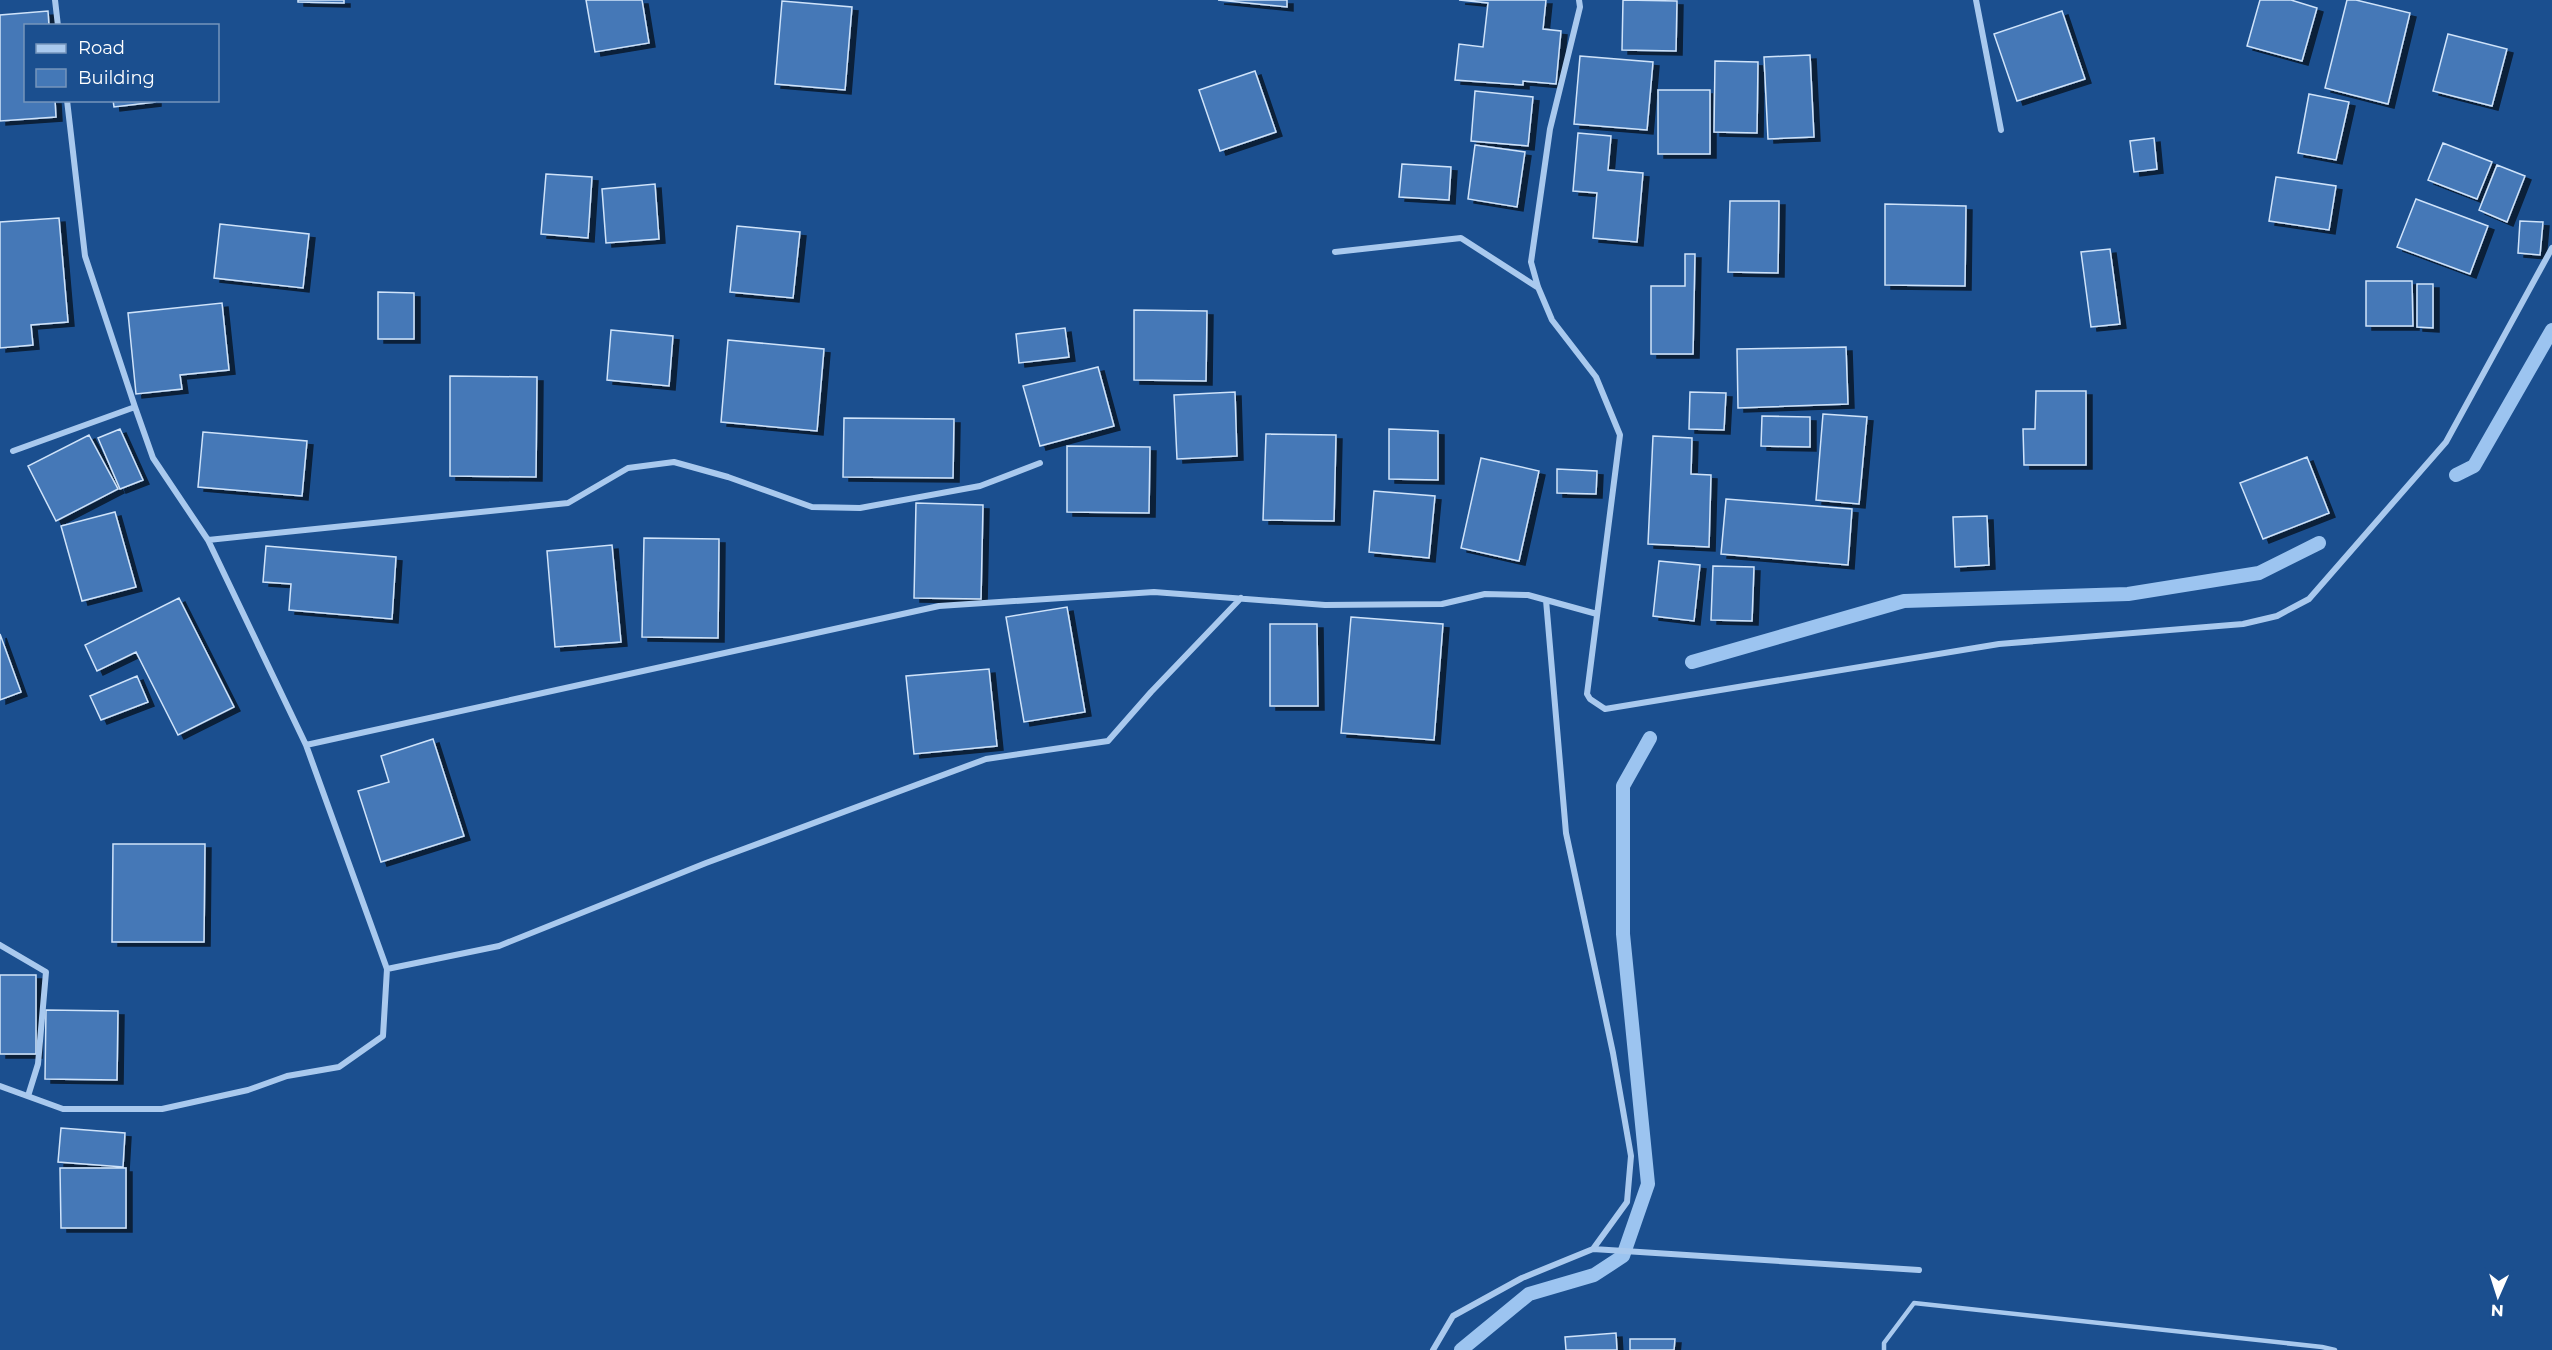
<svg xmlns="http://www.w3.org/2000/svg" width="2552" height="1350" font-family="Montserrat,sans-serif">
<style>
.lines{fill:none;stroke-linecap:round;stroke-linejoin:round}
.stream{stroke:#9cc4f0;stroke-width:14}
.building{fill:#4478b7;stroke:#cfe3fa;stroke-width:1.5;filter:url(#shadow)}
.lane{stroke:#a9c9ee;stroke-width:4.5}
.street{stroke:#a9c9ee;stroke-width:6}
</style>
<defs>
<filter id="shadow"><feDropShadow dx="6" dy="4" stdDeviation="0" flood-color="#0009"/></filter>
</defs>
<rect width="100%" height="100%" fill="#1b4f8f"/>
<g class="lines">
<!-- stream -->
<path class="stream" d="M2456 475 2474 466 2552 330
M1692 662 1904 601 2128 594 2259 573 2319 543
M1461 1350 1529 1294 1594 1275 1623 1256 1648 1184 1623 934V786L1650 738"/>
</g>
<!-- building -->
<path class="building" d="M298 0H344V3L298 2Z
M586 0H642L649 43 595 52Z
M1218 0H1287V7Z
M1459 0H1546L1543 29 1561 31 1556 84 1523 81V85L1455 80 1459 44 1483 47 1488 3Z
M1623 0 1677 1 1676 51 1622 50Z
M2260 0H2291L2317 8 2302 61 2247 46Z
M2347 0H2356L2410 13 2388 104 2325 88Z
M782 1 852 7 845 90 775 84Z
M48 11 49 26H26V100H55L56 117 0 121V15Z
M2062 11 2085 79 2017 101 1994 34Z
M2448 34 2507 49 2492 106 2433 91Z
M1810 55 1814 137 1768 139 1764 57Z
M1580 56 1653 62 1647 130 1574 124Z
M1715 61 1758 62 1757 133 1714 132Z
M1255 71 1276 132 1220 151 1199 90Z
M1658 90H1710V154H1658Z
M1475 91 1533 97 1528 146 1471 141Z
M2309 94 2349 102 2336 160 2298 153Z
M113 100H155V102L114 107Z
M1578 133 1611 136 1608 170 1643 173 1637 242 1593 238 1597 193 1573 191Z
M2154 138 2157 169 2134 172 2130 141Z
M2443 143 2492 162 2477 199 2428 180Z
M1475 145 1525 152 1517 207 1468 199Z
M1402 164 1451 167 1449 200 1399 197Z
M2497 165 2525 176 2507 222 2479 210Z
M546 174 592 177 588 238 541 234Z
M2276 177 2336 186 2329 230 2269 221Z
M655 184 659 239 606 243 602 189Z
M2416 199 2488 226 2470 274 2397 247Z
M1730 201H1779L1778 273 1728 272Z
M1885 204 1966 206 1965 286 1885 285Z
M59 218 68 322 31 325 33 345 0 348V222Z
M2520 221 2543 222 2540 255 2518 253Z
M220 224 309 234 303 288 214 278Z
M737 226 800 232 793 298 730 292Z
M2110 249 2120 324 2091 327 2081 252Z
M1685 254H1695L1693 354H1651V286H1685Z
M2366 281H2412L2413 326H2366Z
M2417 284H2433V328L2417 327Z
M378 292 414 293V339H378Z
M222 303 229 370 180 375 182 389 136 394 128 313Z
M1134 310 1207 311 1206 381 1134 380Z
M1065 328 1069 357 1019 363 1016 334Z
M611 330 673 336 669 386 607 380Z
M728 340 824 349 817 431 721 422Z
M1846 347 1848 404 1738 408 1737 349Z
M1098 367 1114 426 1040 446 1023 386Z
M450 376 537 377 536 477 450 476Z
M2036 391H2086V465H2024L2023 429H2035Z
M1235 392 1237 456 1177 459 1174 395Z
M1690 392 1726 393 1724 430 1689 429Z
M1823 414 1867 417 1859 504 1816 500Z
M1762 416 1810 417V447L1761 446Z
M844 418 954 419 953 478 843 477Z
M120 429 143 480 120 489 98 438Z
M1389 429 1438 431V480L1389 479Z
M203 432 307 441 302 496 198 487Z
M1266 434 1336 435 1334 521 1263 520Z
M89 435 118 489 56 521 28 466Z
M1653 436 1692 438 1691 474 1711 475 1709 547 1648 544Z
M1067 446 1150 447 1149 513 1067 512Z
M2307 457 2329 513 2263 539 2240 483Z
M1481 458 1539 471 1519 561 1461 548Z
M1557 469 1597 471 1596 494 1557 493Z
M1374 491 1435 496 1429 558 1369 552Z
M1726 499 1852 509 1848 565 1721 554Z
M916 503 983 505 981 599 914 598Z
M115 512 136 587 82 601 61 526Z
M1987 516 1989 565 1955 567 1953 517Z
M644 538 719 539 718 638 642 637Z
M612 545 621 642 555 647 547 551Z
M266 546 396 557 392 619 289 610 291 584 263 582Z
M1659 561 1700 565 1694 621 1653 616Z
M1713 566 1754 567 1752 621 1711 620Z
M179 598 234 707 178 735 136 652 97 671 85 645Z
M1067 607 1085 712 1024 722 1006 617Z
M1351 617 1443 624 1434 740 1341 733Z
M1270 624H1317L1318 706H1270Z
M0 634 21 692 0 700Z
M989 669 997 746 914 754 906 676Z
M137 676 148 702 101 720 90 696Z
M433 739 464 836 381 862 358 791 389 782 381 756Z
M113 844H205L204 942H112Z
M0 975H36V1054H0Z
M46 1010 118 1011 117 1080 45 1079Z
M61 1128 125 1133 123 1167 58 1162Z
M60 1168H126V1228H61Z
M1616 1333 1617 1350H1566L1565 1337Z
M1630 1339H1675L1674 1350H1630Z"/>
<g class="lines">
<!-- lane -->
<path class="lane" d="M1884 1350V1343L1914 1303 2322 1347 2335 1350"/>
<!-- street -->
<path class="street" d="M55 0 58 26
M1579 0 1580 7 1550 129 1531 262 1538 287 1552 320 1596 377 1620 435 1587 694 1590 699 1605 709 1999 644 2243 624 2277 616 2309 599 2446 442 2552 248
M1976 0 2001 130
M1335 252 1461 238 1537 287
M13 451 135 407
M208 540 568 503 628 468 674 462 728 477 812 507 860 508 980 486 1040 463
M306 745 939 606 1154 592 1325 605 1442 604 1485 594 1528 595 1597 614
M0 945 46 972 38 1064 28 1096
M387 969 499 946 706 863 986 759 1108 741 1151 692 1241 598
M0 1086 63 1109H162L248 1090 287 1076 339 1067 383 1036 387 969 306 745 208 540 153 458 135 407 85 256 67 100
M1593 1249 1919 1270
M1433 1350 1453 1316 1522 1278 1593 1249 1627 1202 1631 1156 1613 1053 1566 833 1546 600"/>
</g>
<!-- legend -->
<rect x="24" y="24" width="195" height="78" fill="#1b4f8f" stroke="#7695bc" stroke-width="1.5"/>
<rect x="36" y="44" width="30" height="9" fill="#a9c9ee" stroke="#7695bc" stroke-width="1.5"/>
<text x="78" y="54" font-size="18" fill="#ffffff">Road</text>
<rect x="36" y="69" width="30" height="18" fill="#4478b7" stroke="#7695bc" stroke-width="1.5"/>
<text x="78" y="84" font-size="18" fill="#ffffff">Building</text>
<!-- north arrow -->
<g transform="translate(2498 1296) rotate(183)" stroke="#1b4f8f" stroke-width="4.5" paint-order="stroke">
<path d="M0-4.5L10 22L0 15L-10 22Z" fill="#ffffff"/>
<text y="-9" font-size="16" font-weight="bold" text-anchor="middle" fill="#ffffff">N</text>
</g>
</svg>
